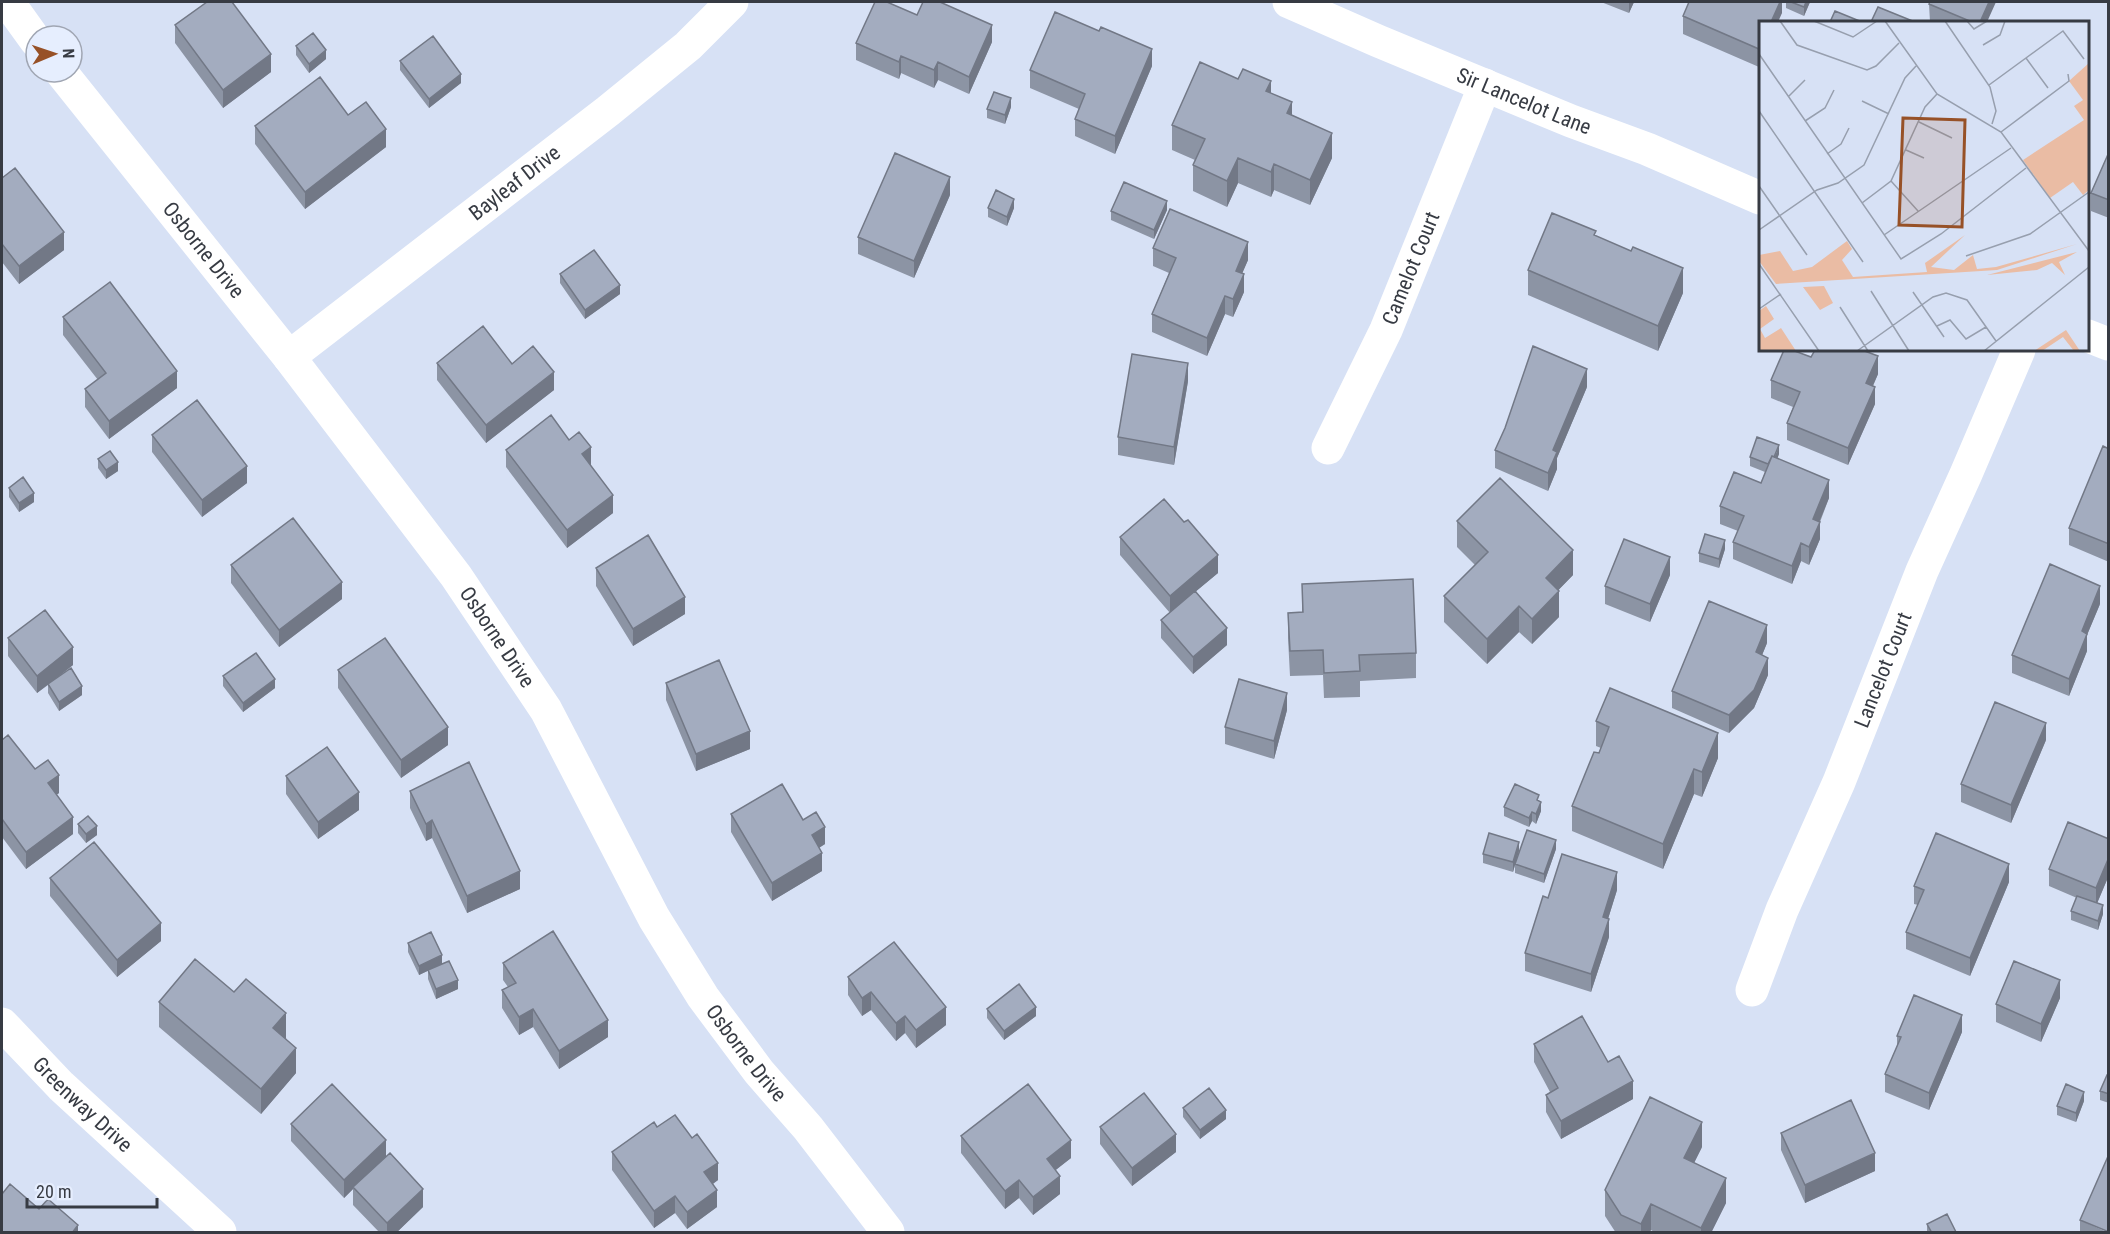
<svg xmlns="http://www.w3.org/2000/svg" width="2110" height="1234" font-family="'Roboto Condensed',sans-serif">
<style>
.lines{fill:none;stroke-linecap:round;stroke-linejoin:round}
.minor{stroke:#fff;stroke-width:33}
.wall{fill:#8c94a4}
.shaded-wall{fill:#727886}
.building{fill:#a3acbf;stroke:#727886;stroke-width:1.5}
.labels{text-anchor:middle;stroke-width:4.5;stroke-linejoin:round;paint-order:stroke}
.street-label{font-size:21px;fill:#373b43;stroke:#e6eefe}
.inset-road{fill:none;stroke:#979fae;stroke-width:1.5}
.view{fill:#975127;fill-opacity:0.15;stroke:#975127;stroke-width:3}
.inset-edge{fill:none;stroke:#373b43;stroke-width:3}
</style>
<rect width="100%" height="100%" fill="#d7e1f5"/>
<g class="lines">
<!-- minor -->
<g class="minor">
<path d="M8 2 36 41"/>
<path id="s1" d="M1289 2 1378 41 1571 121 1647 149 1760 198"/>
<path id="s2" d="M61 72 289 357 456 576 546 710 654 918 703 997 759 1072 808 1128 888 1232"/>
<path d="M2088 336 2108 344"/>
<path id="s3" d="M289 357 608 111 688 46 732 2"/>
<path id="s4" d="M1328 448 1386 330 1485 85"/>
<path id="s5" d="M1752 990 1782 910 1839 782 1922 571 1966 474 2019 350"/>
<path id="s6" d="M2 1024 61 1086 220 1232"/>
</g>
</g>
<!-- wall -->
<path class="wall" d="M1601 2H1634L1629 13Z
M1782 2V13L1761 22V64L1759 67 1683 34V16Z
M1786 2H1810L1804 16 1786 8Z
M1929 4 1987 22H1930Z
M917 15 992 42 969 94 938 80 934 88 901 73 899 79 856 60V43Z
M175 25 271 72 223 108 175 43Z
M296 46 326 59 309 73 296 55Z
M400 61 461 83 429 108 400 70Z
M1152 66 1115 154 1075 136V119L1079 109 1030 88V70Z
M1271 93 1332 158 1310 205 1274 190 1271 197 1238 183 1227 207 1193 191V165L1195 160 1172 150V125Z
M1011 107 1005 124 987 118V109Z
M348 115 386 147 305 209 255 144V126Z
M2109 152V218L2091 211V193Z
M2 178 64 250 19 284 2 262Z
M950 195 914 278 858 254V237Z
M988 208H1014L1007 226 988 217Z
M1167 210 1154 239 1111 220V211Z
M1596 236 1683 293 1658 351 1528 295V270Z
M1153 248 1248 260 1242 273 1244 292 1233 317 1225 314 1207 356 1152 332V314L1169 273 1153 266Z
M560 274 620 294 585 319 560 283Z
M63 317 177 388 109 439 85 407V389L98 380 63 335Z
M1811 357 1878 374 1873 386 1875 404 1848 465 1787 440V423L1793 407 1771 398V380Z
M437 363 554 390 486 443 437 380Z
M1188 381 1174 465 1118 455V437Z
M1587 387 1557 458V469L1548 491 1495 468V450Z
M152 435 247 483 202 517 152 452Z
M569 440 591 465 590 466 613 513 567 548 506 467V450Z
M2109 449V562L2069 545V528Z
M1779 454 1777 458 1829 498 1820 522V539L1809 565 1801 561 1792 584 1733 559V542L1738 531 1720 524V506L1761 483 1765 472 1750 466V457Z
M98 459 118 471 106 479 98 468Z
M9 488 34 502 19 512 9 497Z
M1457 521 1573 575 1558 590 1559 617 1532 644 1519 632 1487 664 1444 622V596L1475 565 1457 547Z
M1120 537 1218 573 1196 591 1227 645 1193 674 1161 638V620L1170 613 1120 555Z
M1725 549 1719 568 1699 562V553Z
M231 565 342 599 279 647 231 583Z
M596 568 685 614 633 646 596 586Z
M1670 575 1650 622 1605 604V586Z
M1302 584 1416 653V678L1360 681V697L1324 698 1323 675 1290 676 1288 638V613L1302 612Z
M2100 604 2087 635V651L2069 696 2012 673V655Z
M8 638 73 665 57 678 82 695 59 711 48 693V685L37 693 8 656Z
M1767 643 1762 655 1768 675 1754 708 1729 733 1672 708V691Z
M338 670 448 745 401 778 338 688Z
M223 676 275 688 243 712 223 686Z
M666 683 750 749 696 771 666 700Z
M1287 710 1274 759 1225 744V727Z
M1596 721 1718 758 1702 797 1694 794 1663 869 1572 831V806L1601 748 1596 746Z
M2 740 35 769 59 793 56 795 73 834 26 869 2 837Z
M2046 740 2011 823 1961 802V784Z
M286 776 359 810 318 839 286 794Z
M410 791 520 889 467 913 432 838 426 841 410 808Z
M1504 807 1541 811 1536 824 1532 821 1529 827 1504 816Z
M731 814 803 820 825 844 819 848 822 871 772 901 731 832Z
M78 824 97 835 86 843 78 833Z
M2109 839V875L2097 903 2103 914 2098 930 2071 920V911L2077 898 2049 886V869Z
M1556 849 1544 883 1515 873V864Z
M1519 851 1513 872 1483 863V854Z
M50 878 161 941 117 977 50 896Z
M2009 882 1970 976 1906 949V932L1918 905 1914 904V886Z
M1617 890 1608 919 1609 937 1591 992 1525 971V953L1548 898Z
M408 943 442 964 419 975 408 952Z
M503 963 608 1037 559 1069 533 1027 519 1035 502 1008V990L508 987 503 980Z
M428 970 458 989 436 999 428 979Z
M848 977 946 1025 916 1048 905 1033 896 1041 871 1010 862 1016 848 995Z
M2060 998 2041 1042 1996 1022V1004Z
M159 1002 286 1038 296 1073 261 1114 159 1027Z
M987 1009 1036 1016 1004 1040 987 1018Z
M1962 1032 1929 1110 1885 1092V1074L1897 1046V1036Z
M1534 1044 1608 1062 1633 1099 1561 1139 1546 1112V1095L1550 1092 1534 1062Z
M2109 1076V1103L2100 1100V1091Z
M2084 1101 2076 1122 2057 1115V1106Z
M1183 1108 1226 1119 1200 1139 1183 1117Z
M291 1124 386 1157 423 1207 396 1233H380L353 1205V1189L344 1198 291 1141Z
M657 1127 718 1180 713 1184 717 1207 687 1229 675 1213 654 1228 612 1170V1152Z
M1100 1127 1176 1152 1132 1186 1100 1144Z
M1781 1133 1875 1171 1805 1203 1781 1150Z
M961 1136 1071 1158 1055 1170 1060 1194 1033 1215 1019 1198 1005 1209 961 1153Z
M1702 1147 1694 1163 1726 1203 1711 1233H1656L1651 1230 1649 1233H1616L1605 1216V1190Z
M2080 1220 2109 1233H2080Z
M1927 1224 1956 1232 1927 1233Z"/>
<!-- shaded-wall -->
<path class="shaded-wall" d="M1629 2H1634L1629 13Z
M1780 2H1782V13L1778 22H1771Z
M1806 2H1810L1804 16V7Z
M1989 2H1996L1987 22H1980Z
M992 25V42L969 94V77Z
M1761 47V64L1759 67V49Z
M1152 49V66L1115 154V136Z
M326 50V59L309 73V64Z
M271 54V72L223 108V90Z
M901 56V73L899 79V62Z
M938 62V80L934 88V70Z
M461 74V83L429 108V99Z
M1271 81V107L1266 91Z
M1011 98V107L1005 124V115Z
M1292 102V128L1287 113Z
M386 129V147L305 209V192Z
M1332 133V158L1310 205V180Z
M1238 158V183L1227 207V181Z
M1274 164V190L1271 197V172Z
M950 177V195L914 278V261Z
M1014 199V208L1007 226V217Z
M1167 201V210L1154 239V230Z
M64 232V250L19 284V266Z
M1248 242V260L1236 288V271Z
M1683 268V293L1658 351V326Z
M1244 274V292L1233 317V299Z
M620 285V294L585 319V310Z
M1225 296V314L1207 356V338Z
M1878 356V374L1866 401V383Z
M1188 363V381L1174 465V447Z
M1587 369V387L1557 458V469L1548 491V473L1553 450Z
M177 371V388L109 439V421Z
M554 372V390L486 443V425Z
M1875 387V404L1848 465V448Z
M1779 445V454L1772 474V465Z
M591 447V465L582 472V454Z
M118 462V471L106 479V470Z
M247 466V483L202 517V500Z
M1829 480V498L1813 537V519Z
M34 493V502L19 512V503Z
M613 495V513L567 548V530Z
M1820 522V539L1809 565V547Z
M1725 540V549L1719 568V559Z
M1801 543V561L1792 584V566Z
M1573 550V575L1546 603V578Z
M1218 555V573L1170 613V596Z
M1670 557V575L1650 622V604Z
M342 582V599L279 647V630Z
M2100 586V604L2087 635V651L2069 696V679L2082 631Z
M1559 591V617L1532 644V619Z
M685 597V614L633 646V629Z
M1519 606V632L1487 664V639Z
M1767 625V643L1756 670V652Z
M1227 628V645L1193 674V657Z
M73 647V665L37 693V676Z
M1768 658V675L1754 708 1729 733V715Z
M275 679V688L243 712V703Z
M82 686V695L59 711V702Z
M1287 693V710L1274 759V741Z
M2046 723V740L2011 823V805Z
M448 727V745L401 778V760Z
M750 731V749L696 771V754Z
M1718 733V758L1702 797V772Z
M1694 769V794L1663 869V844Z
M59 775V793L48 801V783Z
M359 792V810L318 839V822Z
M1541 802V811L1536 824V814Z
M1532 812V821L1529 827V818Z
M73 817V834L26 869V852Z
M432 820V838L426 841V824Z
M97 826V835L86 843V834Z
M825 827V844L812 852V835Z
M1556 840V849L1544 883V874Z
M1519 842V851L1513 872V862Z
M822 853V871L772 901V883Z
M2109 857V875L2096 906V888Z
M2009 864V882L1970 976V958Z
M520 871V889L467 913V896Z
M1617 872V890L1603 935V917Z
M2103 905V914L2098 930V921Z
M1609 919V937L1591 992V974Z
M161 923V941L117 977V960Z
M442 955V964L419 975V966Z
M458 980V989L436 999V989Z
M2060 980V998L2041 1042V1024Z
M871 992V1010L862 1016V998Z
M946 1007V1025L916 1048V1030Z
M1036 1007V1016L1004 1040V1031Z
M533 1009V1027L519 1035V1017Z
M286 1013V1038L273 1054V1028Z
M1962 1015V1032L1929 1110V1093Z
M905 1016V1033L896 1041V1023Z
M608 1020V1037L559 1069V1051Z
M296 1048V1073L261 1114V1089Z
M1633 1081V1099L1561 1139V1121Z
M2084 1092V1101L2076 1122V1113Z
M1226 1110V1119L1200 1139V1130Z
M1702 1122V1147L1684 1183V1158Z
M1176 1134V1152L1132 1186V1168Z
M386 1140V1158L353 1187V1189L344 1198V1180Z
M1071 1140V1158L1047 1177V1159Z
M1875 1153V1171L1805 1203V1185Z
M718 1163V1180L704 1190V1172Z
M1060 1176V1194L1033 1215V1197Z
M1726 1178V1203L1711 1233H1701V1228Z
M1019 1180V1198L1005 1209V1191Z
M423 1189V1207L396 1233H387V1223Z
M717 1190V1207L687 1229V1212Z
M675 1196V1213L654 1228V1211Z
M1651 1204V1230L1649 1233H1641V1224Z
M78 1225V1233H72Z"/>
<!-- building -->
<path class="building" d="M207 2H232L271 54 223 90 175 25Z
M875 2H887L917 15 923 2H940L992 25 969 77 938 62 934 70 901 56 899 62 856 43Z
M1689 2H1780L1771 22H1761V47L1759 49 1683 16Z
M1791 2H1806L1804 7Z
M1930 2H1989L1980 22H1972L1929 4Z
M1878 7 1915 22H1871Z
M1835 11 1862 22H1830Z
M1055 12 1099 31 1101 27 1152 49 1115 136 1075 119 1085 94 1030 70Z
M313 33 326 50 309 64 296 46Z
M433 36 461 74 429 99 400 61Z
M1200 62 1238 79 1243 69 1271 81 1266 91 1292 102 1287 113 1332 133 1310 180 1274 164 1271 172 1238 158 1227 181 1193 165 1205 139 1172 125Z
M320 77 348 115 366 102 386 129 305 192 255 126Z
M994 92 1011 98 1005 115 987 109Z
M2109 152V200L2091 193Z
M895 153 950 177 914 261 858 237Z
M15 168 64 232 19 266 2 244V178Z
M1124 182 1167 201 1154 230 1111 211Z
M996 190 1014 199 1007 217 988 208Z
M1170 209 1248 242 1236 271 1244 274 1233 299 1225 296 1207 338 1152 314 1176 258 1153 248Z
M1552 213 1596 231 1594 235 1631 251 1633 247 1683 268 1658 326 1528 270Z
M594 250 620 285 585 310 560 274Z
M110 282 177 371 109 421 85 389 106 373 63 317Z
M483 326 512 364 533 346 554 372 486 425 437 363Z
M1533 346 1587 369 1553 450 1557 452 1548 473 1495 450 1505 428Z
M1784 350H1792L1811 357 1815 350H1862L1878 356 1866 383 1875 387 1848 448 1787 423 1800 392 1771 380Z
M1132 354 1188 363 1174 447 1118 437Z
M197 400 247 466 202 500 152 435Z
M551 415 569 440 579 432 591 447 582 454 613 495 567 530 506 450Z
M1757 437 1779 445 1774 457 1772 456 1768 464 1750 457Z
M2103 446 2109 449V544L2069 528Z
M110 451 118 462 106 470 98 459Z
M1772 456 1829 480 1813 519 1820 522 1809 547 1801 543 1792 566 1733 542 1744 516 1720 506 1734 472 1761 483Z
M23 477 34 493 19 503 9 488Z
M1500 478 1573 550 1546 578 1559 591 1532 619 1519 606 1487 639 1444 596 1488 552 1457 521Z
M1164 499 1184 522 1188 520 1218 555 1170 596 1120 537Z
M293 518 342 582 279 630 231 565Z
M1705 534 1725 540 1719 559 1699 553Z
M648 535 685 597 633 629 596 568Z
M1624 539 1670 557 1650 604 1605 586Z
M2050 564 2100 586 2082 631 2087 634 2069 679 2012 655Z
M1413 579 1416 653 1359 655 1360 671 1324 673 1323 650 1290 651 1288 613 1303 612 1302 584Z
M1195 591 1227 628 1193 657 1161 620Z
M1709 601 1767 625 1756 652 1768 658 1754 690 1729 715 1672 691Z
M45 610 73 647 37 676 8 638Z
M385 638 448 727 401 760 338 670Z
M256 653 275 679 243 703 223 676Z
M719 660 750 731 696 754 666 683Z
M71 668 82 686 59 702 48 684Z
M1239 679 1287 693 1274 741 1225 727Z
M1610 688 1718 733 1702 772 1694 769 1663 844 1572 806 1594 752 1599 753 1609 727 1596 721Z
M1995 702 2046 723 2011 805 1961 784Z
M8 735 35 769 48 760 59 775 48 783 73 817 26 852 2 819V740Z
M327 747 359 792 318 822 286 776Z
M469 762 520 871 467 896 432 820 426 824 410 791Z
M782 784 803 820 816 812 825 827 812 835 822 853 772 883 731 814Z
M1515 784 1539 795 1537 800 1541 802 1536 814 1532 812 1529 818 1504 807Z
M88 816 97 826 86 834 78 824Z
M2068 822 2109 839V857L2096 888 2049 869Z
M1527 830 1556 840 1544 874 1515 864Z
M1489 833 1519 842 1513 862 1483 854Z
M1936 833 2009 864 1970 958 1906 932 1924 890 1914 886Z
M94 842 161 923 117 960 50 878Z
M1562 854 1617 872 1603 917 1609 919 1591 974 1525 953 1543 896 1548 898Z
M2077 896 2103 905 2098 921 2071 911Z
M553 931 608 1020 559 1051 533 1009 519 1017 502 990 516 983 503 963Z
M431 932 442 955 419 966 408 943Z
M894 942 946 1007 916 1030 905 1016 896 1023 871 992 862 998 848 977Z
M195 959 234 992 246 979 286 1013 273 1028 296 1048 261 1089 159 1002Z
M449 961 458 980 436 989 428 970Z
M2014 961 2060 980 2041 1024 1996 1004Z
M1019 984 1036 1007 1004 1031 987 1009Z
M1914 995 1962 1015 1929 1093 1885 1074 1901 1037 1897 1036Z
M1582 1016 1608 1062 1619 1056 1633 1081 1561 1121 1546 1095 1558 1088 1534 1044Z
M2107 1075 2109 1076V1094L2100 1091Z
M332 1084 386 1140 344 1180 291 1124Z
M1028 1084 1071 1140 1047 1159 1060 1176 1033 1197 1019 1180 1005 1191 961 1136Z
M2066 1084 2084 1092 2076 1113 2057 1106Z
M1209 1088 1226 1110 1200 1130 1183 1108Z
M1144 1093 1176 1134 1132 1168 1100 1127Z
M1650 1097 1702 1122 1684 1158 1726 1178 1701 1228 1651 1204 1641 1224 1621 1215 1605 1190Z
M1851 1100 1875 1153 1805 1185 1781 1133Z
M675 1115 692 1138 697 1134 718 1163 704 1172 717 1190 687 1212 675 1196 654 1211 612 1152 654 1122 657 1127Z
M390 1153 423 1189 387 1223 353 1187Z
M2109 1154V1232L2080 1220Z
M10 1184 39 1209 48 1199 78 1225 72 1233H2V1194Z
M1947 1214 1956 1232 1932 1233 1927 1224Z"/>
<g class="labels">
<!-- street labels -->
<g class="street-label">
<text dy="7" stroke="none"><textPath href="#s1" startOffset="255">Sir Lancelot Lane</textPath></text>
<text dy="7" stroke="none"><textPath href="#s3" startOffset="285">Bayleaf Drive</textPath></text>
<text dy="7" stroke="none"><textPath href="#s2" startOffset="228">Osborne Drive</textPath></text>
<text dy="7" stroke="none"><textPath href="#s4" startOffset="198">Camelot Court</textPath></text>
<text dy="7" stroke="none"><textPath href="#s2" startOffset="714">Osborne Drive</textPath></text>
<text dy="7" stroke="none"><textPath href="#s5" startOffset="346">Lancelot Court</textPath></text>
<text dy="7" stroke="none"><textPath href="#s2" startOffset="1200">Osborne Drive</textPath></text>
<text dy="7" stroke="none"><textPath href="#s6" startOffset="114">Greenway Drive</textPath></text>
</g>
</g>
<!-- overview -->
<g transform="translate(1759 21)">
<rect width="330" height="330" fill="#d7e1f5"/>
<path d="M330 42V169L324 174 314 161 291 177 264 139 325 99 315 85 324 79 310 60ZM206 214 172 246 195 249 214 234 218 248 237 246 318 223 238 249 17 263 0 240V234L21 230 34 250 53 246 88 220 93 228 83 239 94 256 168 251 166 242ZM318 231 300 241 306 254 293 242 278 249 228 254ZM65 265 74 282 61 289 44 266ZM7 285 15 298 1 308 6 317 22 307 37 330H0V290ZM307 309 321 330H315L304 316 283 330H275Z" fill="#eabca4"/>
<path class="inset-road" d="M21 0 38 24 108 49 117 45 140 22M55 0 94 16 118 0M126 0 178 73 242 111 330 230M186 0 231 66 237 90 233 103M208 0 215 8 228 0M224 24 241 14 246 0M0 33 142 238 182 213 267 147M267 37 289 67M230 64 304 10 325 38M29 76 46 59M103 80 130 93M0 90 104 241M46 100 66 87 75 69M160 101 193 117M242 111 310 60 309 53M147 129 165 137M68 133 82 123 90 107M132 160 159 190M0 165 48 234M103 182 132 160 166 86 178 73M0 209 58 169 79 162 105 144 146 57 157 45M125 214 252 127M207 235 271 213 330 171M0 243 60 330M112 270 150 330M154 271 185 316M81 286 109 330M0 288 22 273M178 305 191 299 207 318 227 306M98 330 174 276 187 272 208 279 237 320M225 330 330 246"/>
<path class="view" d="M144 97 206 99 203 206 140 204Z"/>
<rect width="330" height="330" class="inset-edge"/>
</g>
<!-- border -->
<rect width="2110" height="1234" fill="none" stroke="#373b43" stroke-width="6"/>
<!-- north arrow -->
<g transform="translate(54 54) rotate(88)"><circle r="28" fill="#e6eefe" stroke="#a0a6b3" stroke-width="1.5"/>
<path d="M0-4.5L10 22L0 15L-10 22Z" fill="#975127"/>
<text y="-9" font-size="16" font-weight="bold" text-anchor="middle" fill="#373b43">N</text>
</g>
<!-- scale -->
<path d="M27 1198v9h130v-9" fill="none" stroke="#373b43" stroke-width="3"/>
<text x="36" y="1198" font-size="18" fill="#373b43" stroke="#e6eefe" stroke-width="4.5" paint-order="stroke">20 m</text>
</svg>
